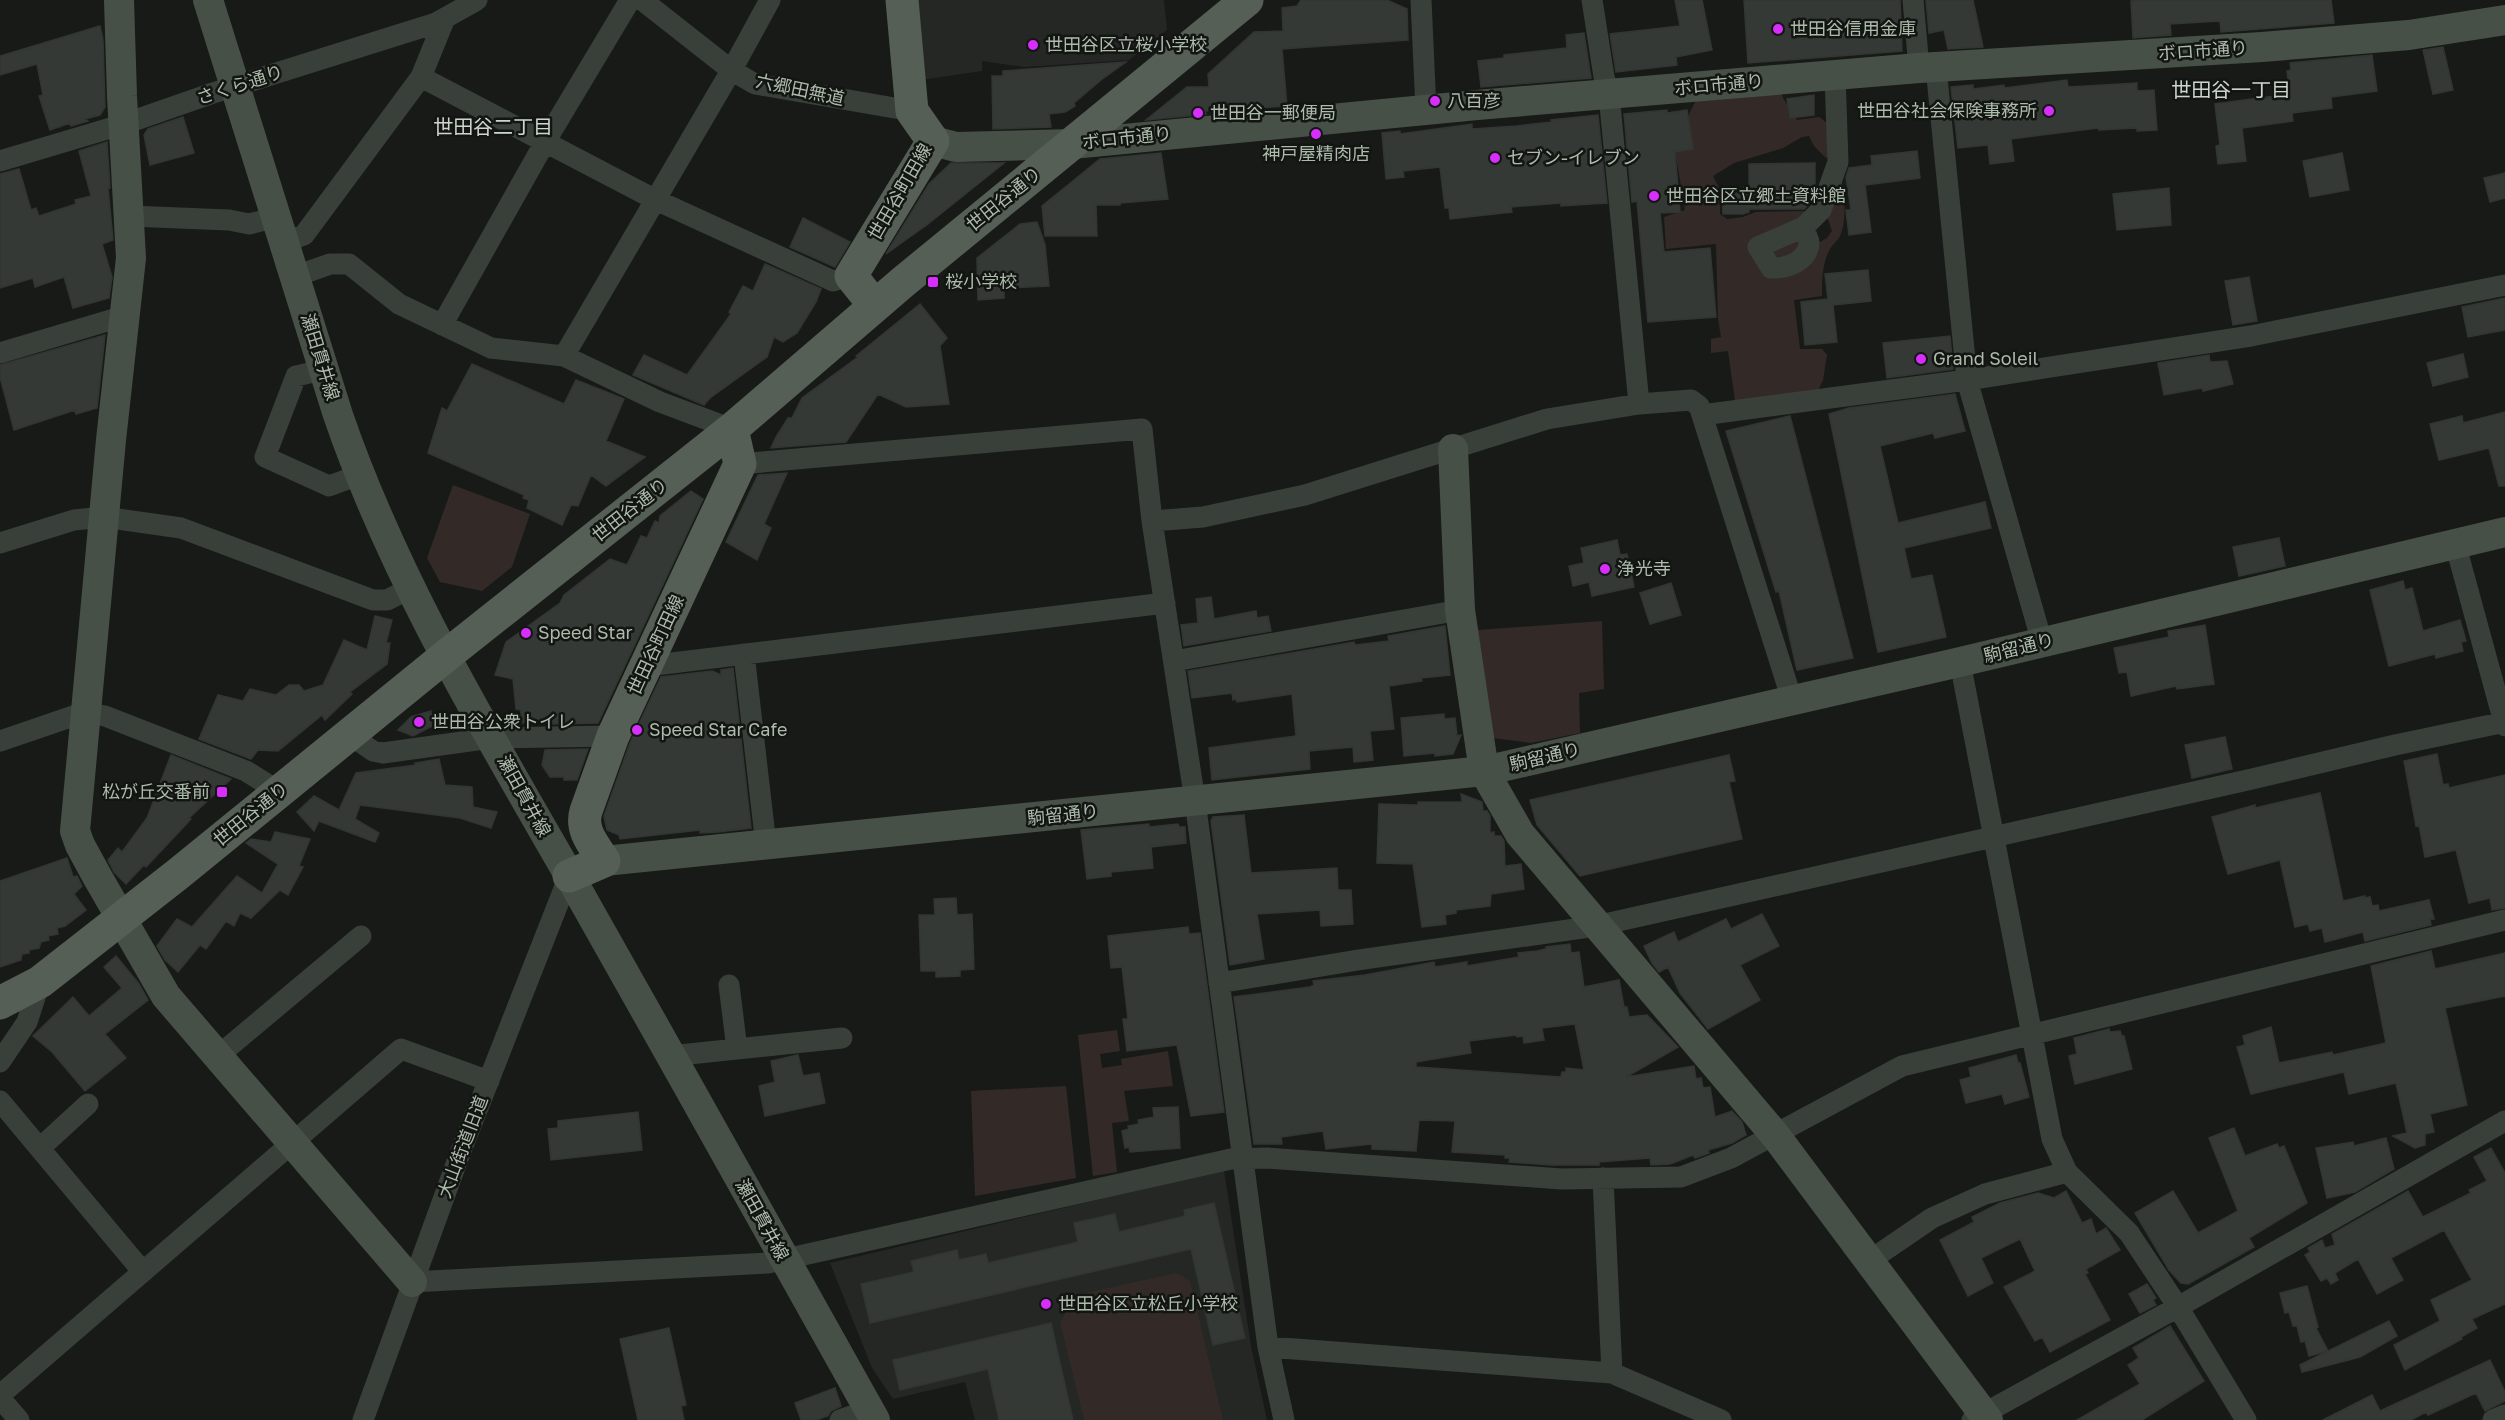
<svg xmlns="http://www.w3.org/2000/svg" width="2505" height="1420" font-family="'Golos Text','Noto Sans JP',sans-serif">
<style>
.built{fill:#242724}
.green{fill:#332a27}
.building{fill:#353935;stroke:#323633;stroke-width:1.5;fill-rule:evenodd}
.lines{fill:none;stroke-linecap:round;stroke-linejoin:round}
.street{stroke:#394039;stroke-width:21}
.secondary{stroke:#475047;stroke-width:30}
.primary{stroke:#555f55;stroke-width:33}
.poi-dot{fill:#d72efc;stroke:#131513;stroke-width:2}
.labels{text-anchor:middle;stroke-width:5;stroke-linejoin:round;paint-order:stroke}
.poi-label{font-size:18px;fill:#acbbaa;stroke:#131513;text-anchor:start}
.street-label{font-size:18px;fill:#acbbaa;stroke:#131513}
.neighbourhood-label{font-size:20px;fill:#ccd6cb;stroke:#131513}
</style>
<rect width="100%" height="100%" fill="#181a18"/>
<!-- built -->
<path class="built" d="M914 0H1164L1167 30 1129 60 1024 67 982 61V71L921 80Z
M1224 1170 1251 1346 1267 1420H975L965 1382 893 1399 872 1368 830 1263Z"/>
<!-- green -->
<path class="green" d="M1781 92 1783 98 1797 120 1819 117 1830 125 1833 154 1826 158 1814 146 1809 136 1802 137 1783 148 1734 163 1713 176 1720 190V214L1727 219 1743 217 1756 212 1809 211 1798 238 1804 247 1768 272 1827 238 1832 231 1825 210 1839 174C1846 187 1847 225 1839 238 1836 242 1832 245 1830 249 1822 263 1822 281 1822 296L1794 300 1800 349H1822L1827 355 1823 380 1815 397 1736 408 1728 351 1711 353V339L1721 337 1718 319 1716 244 1666 249 1664 217 1685 210 1674 145 1696 100Z
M453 485 530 514 512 567 482 591 440 582 427 558Z
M1602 621 1604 689 1579 693 1580 733 1531 743 1493 738 1478 630Z
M1117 1030 1120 1051 1100 1054 1102 1068 1122 1065 1121 1059 1168 1051 1173 1086 1124 1091 1129 1121 1112 1123 1117 1172 1093 1176 1078 1035Z
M1066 1086 1076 1178 975 1196 971 1091Z
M1176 1273 1190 1281 1223 1420H1084L1060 1322 1077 1295Z"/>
<!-- building -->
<path class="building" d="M1301 0H1387L1407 9 1408 40 1282 49 1287 106 1205 111 1206 114 1146 120 1187 87H1209L1208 74 1254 32 1283 31 1282 8 1297 6Z
M1675 0H1702L1712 50 1676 57 1677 65 1616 72 1610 34 1680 26Z
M1744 0H1900L1902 51 1748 63Z
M1926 0H1973L1983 47 1948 49 1944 30 1929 33Z
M2145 0H2331L2334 23 2221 32 2220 21 2170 24 2171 35 2133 38 2131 1Z
M100 26 103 40 105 107 100 115 85 119 88 121 71 126 70 123 50 130 39 96 43 95 37 64 0 75V56Z
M1584 33 1591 78 1481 87 1478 61 1504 58V55L1567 48 1566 35Z
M2443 47 2453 90 2433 94 2423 50Z
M2372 55 2377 91 2331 97 2332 108 2292 113 2293 121 2242 128 2246 161 2218 164 2216 146 2220 145 2215 104 2290 94 2287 71 2291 70 2290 63Z
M1126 62 1101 80 1074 103 1075 106 1065 112 1049 114 1051 127 993 129 992 76H1003V71Z
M2067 80 2068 87 2137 83V91L2154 90 2157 130 2137 131V128L2099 130 2098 128 2011 139 2014 161 1990 164 1988 145 1958 148 1951 87 1973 85V89L2004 85V88Z
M1814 95V115L1790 118 1787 99Z
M1667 110V113L1687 110 1693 149 1675 152 1680 212 1660 213 1664 252 1710 248 1716 317 1648 322 1637 201 1632 202 1624 114Z
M1598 115 1607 203 1561 206V203L1511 207 1512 212 1450 219 1449 208H1445L1440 167 1403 171 1404 177 1386 179 1382 133 1400 131V134L1472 124V129L1516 126 1552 122 1551 120Z
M183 117 194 153 150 165 144 135 148 129Z
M107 142 110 188H108L113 240 102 244 112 277 109 298 73 308 64 277 35 287 33 278 0 288V174L19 169 31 210 36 208 39 216 76 204 75 200 91 196 79 151Z
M1917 151 1920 178 1865 185 1871 232 1849 235 1846 210H1851L1846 177 1849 168 1872 165 1871 156Z
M1161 153 1168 199 1120 203V205H1096L1097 236H1045L1042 206 1100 159Z
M2342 153 2349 190 2310 197 2303 161Z
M951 163H1004L928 224 886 254 929 184Z
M1815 163V189L1810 203 1804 209H1749V212L1743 214H1723L1722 193H1744V187H1749V164Z
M2505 173V198L2490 202 2484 178Z
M2169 188 2171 225 2117 230 2113 194Z
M803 218 850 242 835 267 790 247Z
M1037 222 1045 245 1049 286 1004 288V298L978 300 977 258 1020 224Z
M765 264 821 289 816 302 797 333 783 342 774 337 767 357 710 398 704 405 633 375 644 355 687 375 731 314 729 312 743 286 753 291Z
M1868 270 1871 301 1833 305 1837 342 1805 345 1801 302 1828 299 1825 274Z
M2249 277 2257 321 2233 325 2225 281Z
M2505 298V330L2468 337 2462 307Z
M920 304 947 338 940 346 949 404 906 407 878 394 846 442 771 448 776 437 788 418H792L802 398 858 357 856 356Z
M105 335 97 408 76 414 75 410 14 430 0 377V365Z
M1950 336 1953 369 1887 378 1883 343Z
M2463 354 2468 377 2433 386 2427 363Z
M2209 355 2210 362 2227 361 2233 384 2203 391 2202 388 2164 395 2158 363Z
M472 364 564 404 576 380 624 399 606 441 645 457 606 486 591 475 578 506 571 505 562 525 527 508 529 500 523 498 524 495 428 453 442 408 447 411Z
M1955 394 1965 431 1935 438 1933 433 1880 446 1898 523 1985 502 1991 528 1904 548 1911 579 1932 575 1946 637 1878 652 1829 414 1849 408Z
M2505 412V486H2499L2489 448 2439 460 2430 424 2462 416 2463 423Z
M1790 416 1853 658 1797 670 1779 591 1776 592 1726 431Z
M787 473 764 524 771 528 757 560 726 542 758 475Z
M691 491 703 499 598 723 550 724V721L520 723 521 710 516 709 513 679 495 675 506 642 560 603 564 595 610 559 627 565 641 536 647 538 655 521 659 523 660 516Z
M2279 538 2285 566 2239 576 2233 547Z
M1617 540 1620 555 1627 554 1634 587 1592 596 1589 582 1573 586 1569 566 1584 563 1581 548Z
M2403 581 2405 590 2412 588 2423 631 2460 620 2466 641 2461 642 2463 651 2436 658 2435 654 2389 666 2370 590Z
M1671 583 1681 615 1650 624 1640 593Z
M1211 597 1214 619 1256 611 1257 618 1268 616 1271 631 1184 646 1181 625 1198 623 1196 599Z
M375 616 392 620 386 643H390L387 664 350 692 352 694 325 720 322 715 278 751 258 750 251 759 199 739 218 695 243 701 250 689 276 695 289 685H299L304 691 323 685 344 640 367 650Z
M2205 625 2214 684 2177 689 2176 686 2131 696 2127 672 2119 673 2114 648 2169 637 2168 631Z
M1445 626 1450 675 1421 678 1422 681 1389 686 1394 729 1370 731 1373 760 1354 762 1353 747 1309 751 1310 769 1212 780 1209 748 1296 736 1292 694 1237 702 1236 699 1233 700 1232 693 1192 698 1188 671 1354 642 1355 645 1389 641 1388 636Z
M733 668 751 828 718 832 700 833V830L620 839 619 835 607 830 604 816 630 743 661 677 712 671 721 675V670Z
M431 711 432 726 413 736 398 730 411 717Z
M1444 714V719L1455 718 1457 736 1461 735 1453 754 1435 756V753L1404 756 1401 718Z
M2225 737 2232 769 2192 778 2185 745Z
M588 749 577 780H564V777H550L542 765 545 750Z
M2437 754 2443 785 2448 784 2449 788 2505 775V908L2492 910 2490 898 2469 903 2456 850 2425 857 2419 825 2416 826 2404 761Z
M171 755 231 779 189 818 191 819 146 867 144 865 126 884 114 872 108 860 118 848 122 852 147 818Z
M1729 755 1735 781 1729 782 1742 839 1580 876 1537 825 1530 800Z
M439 759 445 785 472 787 473 807 497 812 491 828 460 818 360 805 355 819 379 833 375 842 319 821 314 831 297 812 314 796 339 810 356 773 416 765 415 763Z
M2320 793 2343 901 2365 896V898L2370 897 2372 906 2378 905 2379 911 2429 900 2434 919H2430L2431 925 2365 941 2363 932 2325 942 2322 928 2310 931 2308 924 2295 927 2280 860 2228 874 2212 817 2255 805V808Z
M1461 794 1482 802 1483 811H1487L1490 816V833L1494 832V836H1501L1504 841 1505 866 1521 864 1524 889 1491 894 1490 906 1456 910V913L1445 915 1446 924 1422 927 1413 864 1377 863 1379 804 1418 805V802H1462Z
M1244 815 1251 873 1337 868 1338 890H1351L1353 924 1321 926 1320 910 1257 914 1264 959 1230 965 1211 821 1213 817Z
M1149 824V827L1178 824 1179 827H1185L1186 843 1151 847 1153 868 1111 872V876L1087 879 1081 830Z
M275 832 310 839 299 866 303 867 288 895 280 890 251 918 240 913 234 926 226 921 206 949 200 945 178 972 165 960 157 946 177 919 192 927 237 876 262 893 278 864 246 843 251 839 271 842Z
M67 858 73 877 77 876 82 886 74 894 86 910 65 926 57 928 58 934 48 936 49 940 41 942 39 948 29 950V953L22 954 21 960 0 967V881Z
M956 898 957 915 972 914 974 969 960 970V976L936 977V971H921L919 915H935L934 899Z
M1762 914 1779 946 1740 965 1760 1000 1708 1029 1680 993 1668 967 1659 972 1652 963 1644 946 1674 932 1678 942 1726 919 1731 929Z
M1188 927 1189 934 1200 933 1224 1112 1191 1116 1177 1045 1127 1051 1123 1019H1128L1122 967 1111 968 1108 936Z
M1570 944 1571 953 1579 952 1584 987 1619 980 1624 1007H1627L1629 1017 1647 1015 1678 1047 1626 1077 1694 1066 1696 1079 1701 1078 1703 1088 1710 1087 1715 1117 1732 1111 1742 1122 1746 1135 1732 1143 1708 1150 1709 1153 1695 1158 1693 1155 1670 1164 1651 1165 1650 1158 1599 1162V1165H1551L1509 1162 1510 1158H1505V1155L1452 1152 1455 1121 1419 1120 1416 1151 1372 1149V1144L1326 1149 1323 1131 1281 1137 1282 1144H1254L1234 997 1310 987 1314 985 1313 981 1365 975 1434 962 1435 967 1467 962V966L1519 957 1518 953 1537 951 1546 949V947ZM1575 1024 1584 1070 1566 1068V1072H1562L1561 1077 1416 1067V1062L1471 1053 1469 1041 1516 1035 1517 1037 1523 1036 1524 1043 1544 1040 1542 1028Z
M2431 951 2435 969 2505 953V996L2445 1008 2467 1105 2430 1114 2434 1132 2425 1134V1145L2415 1148 2393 1136 2407 1133 2396 1083 2349 1094 2344 1072 2251 1094 2237 1047 2245 1045 2243 1036 2271 1027 2279 1063 2332 1052 2333 1055 2386 1043 2371 966Z
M116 956 139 984 148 1000 105 1034 126 1058 85 1091 52 1052 33 1036 73 997 89 1016 122 988 104 967Z
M2109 1029 2110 1032 2120 1031 2122 1036H2124L2132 1069 2075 1084 2069 1056 2077 1054 2074 1038Z
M798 1055 803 1076 819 1073 825 1103 765 1116 759 1086 775 1082 771 1061Z
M2016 1055 2018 1063H2020L2029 1097 2005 1104 2002 1094 1966 1103 1960 1080 1971 1077 1969 1068Z
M1178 1107 1180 1148 1130 1152 1129 1147 1125 1148 1122 1131 1129 1129 1128 1126 1139 1124 1138 1120 1154 1117 1153 1108Z
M638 1112 642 1150 551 1160 548 1129 558 1128V1121Z
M2234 1128 2245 1156 2277 1144 2279 1148 2284 1146 2307 1203 2249 1238 2254 1247 2188 1284 2181 1283 2169 1270 2135 1213 2173 1191 2198 1233 2238 1211 2209 1138Z
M2386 1138 2394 1169 2355 1192 2327 1198 2316 1148 2353 1142 2354 1146Z
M2491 1148 2505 1173V1304L2472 1319 2477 1328 2461 1337 2462 1339 2405 1370 2394 1345 2440 1321 2431 1300 2472 1280 2444 1230 2391 1258 2403 1280 2377 1294 2358 1259 2335 1273 2338 1280 2331 1284 2327 1278 2321 1281 2305 1255 2310 1252 2308 1248 2322 1240 2325 1248 2335 1245 2332 1234 2408 1191 2423 1217 2471 1193 2469 1190 2487 1181 2474 1157Z
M2066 1191 2082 1223 2091 1219 2096 1234 2106 1228 2120 1250 2086 1269 2088 1273 2085 1274 2110 1320 2050 1352 2042 1337 2035 1341 2004 1287 2035 1271 2020 1239 1981 1258 1993 1283 1968 1296 1940 1240 1974 1222 1972 1217 2000 1203 2038 1193 2054 1198Z
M1214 1203 1245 1338 1213 1345 1191 1249 870 1323 861 1284 914 1272 911 1261 957 1250 959 1260 986 1254 988 1263 1078 1242 1074 1223 1115 1214 1119 1232 1185 1216 1184 1210Z
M2147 1284 2156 1298 2153 1300 2156 1305 2140 1313 2129 1294Z
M2307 1286 2318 1327 2316 1328 2328 1351 2309 1356 2305 1341 2301 1342 2297 1326H2293L2289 1312 2285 1313 2280 1293Z
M2389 1321 2397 1336 2360 1357 2302 1372 2300 1365Z
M1051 1323 1073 1420H999L988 1369 900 1390 893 1360Z
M2170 1326 2204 1381 2142 1420H2077L2140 1384 2128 1365 2139 1358 2133 1348Z
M669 1328 686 1405 681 1406 684 1420H638L620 1339Z
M2490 1360 2505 1392V1401L2485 1411 2476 1393 2428 1415 2426 1412 2411 1420H2323L2372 1395 2380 1411Z
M835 1388 841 1406 831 1411 828 1416 816 1420H801L795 1403Z"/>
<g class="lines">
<!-- street -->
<path class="street" d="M642 0 731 70 755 84 912 111
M1421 0 1426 110
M1592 0 1604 77 1609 95 1639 404
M1913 0 1919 68
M1936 67 1967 380 2042 642
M421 77 656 200 833 281 851 276
M0 161 124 124 213 93 436 23 477 0
M130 216 229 220 249 224 277 217
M1804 227C1805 232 1808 238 1809 242 1809 261 1786 269 1771 268L1758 247 1804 227 1821 210 1838 162 1835 75
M285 242 304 235 421 77 445 18
M296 276 330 264H349L399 304 491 348 564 356 660 402 732 429
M442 325 545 142 630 0
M0 353 124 316
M564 356 735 64 770 0
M323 370 296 376 265 457 329 486 359 475
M1702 415 1792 700
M740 464 1142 429 1152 521 1195 801 1268 1347 1284 1420
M1152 521 1203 517 1305 495 1547 419 1639 404 1691 400 1699 406 1702 415 1967 380 2251 336 2505 285
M0 543 74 520 104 517 181 528 373 600H387L411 588
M2455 543 2505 726
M744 654 766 845
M1174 661 1460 610
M1960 662 2052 1139 2067 1172 2129 1233 2178 1307 2246 1420
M647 666 1165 603
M350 735 373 751 383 753 491 738 613 736
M0 741 85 712 105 716 246 771 278 791
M1219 983 1358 960 1596 926 2252 779 2395 745 2505 722
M729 985 737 1049
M218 1056 361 936
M670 1056 842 1038
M0 1062 27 1022 40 982
M0 1101 143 1272
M40 1148 88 1104
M1603 1178 1612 1373
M1869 1261 1932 1218 1985 1194 2067 1172
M412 1282 768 1263 1231 1159 1267 1158 1562 1179 1681 1177 1731 1158 1902 1066 2505 920
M1268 1347 1612 1373 1721 1420
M0 1395 401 1049 489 1081
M0 1398 19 1420
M363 1420 459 1156 569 876
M840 1420 869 1410
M1972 1420 2178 1307 2505 1121
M2493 1420 2505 1415"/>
<!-- secondary -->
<path class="secondary" d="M119 0 122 96 131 258 111 440 75 831 80 845 98 878 166 996 412 1282
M208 0 338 415C394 578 484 727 569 875 672 1056 773 1239 875 1420
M933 141 956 147 1072 144 1477 105 1919 68 2262 47 2409 35 2505 20
M1453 449 1460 610 1484 771 1520 834 1775 1135 1988 1420
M604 861 1484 771 1960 662 2505 532"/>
<!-- primary -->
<path class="primary" d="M875 306 851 276 933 141 912 111 902 0
M569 876 604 861C594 845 580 830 586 811L613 736 740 464 732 429
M0 1003 40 982 178 874 447 655 732 429 903 282 1247 0"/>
</g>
<!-- markers -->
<g class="poi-dot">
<circle cx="1778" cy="29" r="6"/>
<circle cx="1033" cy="45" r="6"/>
<circle cx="1435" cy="101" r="6"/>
<circle cx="2049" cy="111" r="6"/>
<circle cx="1198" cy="113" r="6"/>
<circle cx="1316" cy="134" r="6"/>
<circle cx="1495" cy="158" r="6"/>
<circle cx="1654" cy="196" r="6"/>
<rect x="927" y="276" width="12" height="12" rx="3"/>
<circle cx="1921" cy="359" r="6"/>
<circle cx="1605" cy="569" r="6"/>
<circle cx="526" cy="633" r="6"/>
<circle cx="419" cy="722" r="6"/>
<circle cx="637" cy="730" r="6"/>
<rect x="216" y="786" width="12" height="12" rx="3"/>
<circle cx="1046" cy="1304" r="6"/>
</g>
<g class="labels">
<!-- poi labels -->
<g class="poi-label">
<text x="1790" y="35">世田谷信用金庫</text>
<text x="1045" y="51">世田谷区立桜小学校</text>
<text x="1447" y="107">八百彦</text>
<text x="2037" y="117" text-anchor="end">世田谷社会保険事務所</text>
<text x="1210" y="119">世田谷一郵便局</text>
<text x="1316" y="160" text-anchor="middle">神戸屋精肉店</text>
<text x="1507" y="164">セブン-イレブン</text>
<text x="1666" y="202">世田谷区立郷土資料館</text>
<text x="945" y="288">桜小学校</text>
<text x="1933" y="365">Grand Soleil</text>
<text x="1617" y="575">浄光寺</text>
<text x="538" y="639">Speed Star</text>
<text x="431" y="728">世田谷公衆トイレ</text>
<text x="649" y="736">Speed Star Cafe</text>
<text x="210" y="798" text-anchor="end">松が丘交番前</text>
<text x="1058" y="1310">世田谷区立松丘小学校</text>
</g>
<!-- street labels -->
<g class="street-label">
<text transform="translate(2203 51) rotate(-4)" y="6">ボロ市通り</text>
<text transform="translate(240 85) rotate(-18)" y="6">さくら通り</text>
<text transform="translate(1719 85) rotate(-5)" y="6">ボロ市通り</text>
<text transform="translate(800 90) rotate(12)" y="6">六郷田無道</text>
<text transform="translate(1127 138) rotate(-6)" y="6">ボロ市通り</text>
<text transform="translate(900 192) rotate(-60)" y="6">世田谷町田線</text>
<text transform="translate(1004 199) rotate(-39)" y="6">世田谷通り</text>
<text transform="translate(320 357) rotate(73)" y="6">瀬田貫井線</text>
<text transform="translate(630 510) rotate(-38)" y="6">世田谷通り</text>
<text transform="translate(656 645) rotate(-65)" y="6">世田谷町田線</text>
<text transform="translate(2019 648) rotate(-14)" y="6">駒留通り</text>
<text transform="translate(1545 757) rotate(-13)" y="6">駒留通り</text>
<text transform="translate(524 796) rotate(61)" y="6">瀬田貫井線</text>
<text transform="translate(251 814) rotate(-39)" y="6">世田谷通り</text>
<text transform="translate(1063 815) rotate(-6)" y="6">駒留通り</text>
<text transform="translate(463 1147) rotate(-69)" y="6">大山街道旧道</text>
<text transform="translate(762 1220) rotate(61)" y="6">瀬田貫井線</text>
</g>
<!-- neighbourhood labels -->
<g class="neighbourhood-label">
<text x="2231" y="97">世田谷一丁目</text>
<text x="493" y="134">世田谷二丁目</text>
</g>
</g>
</svg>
